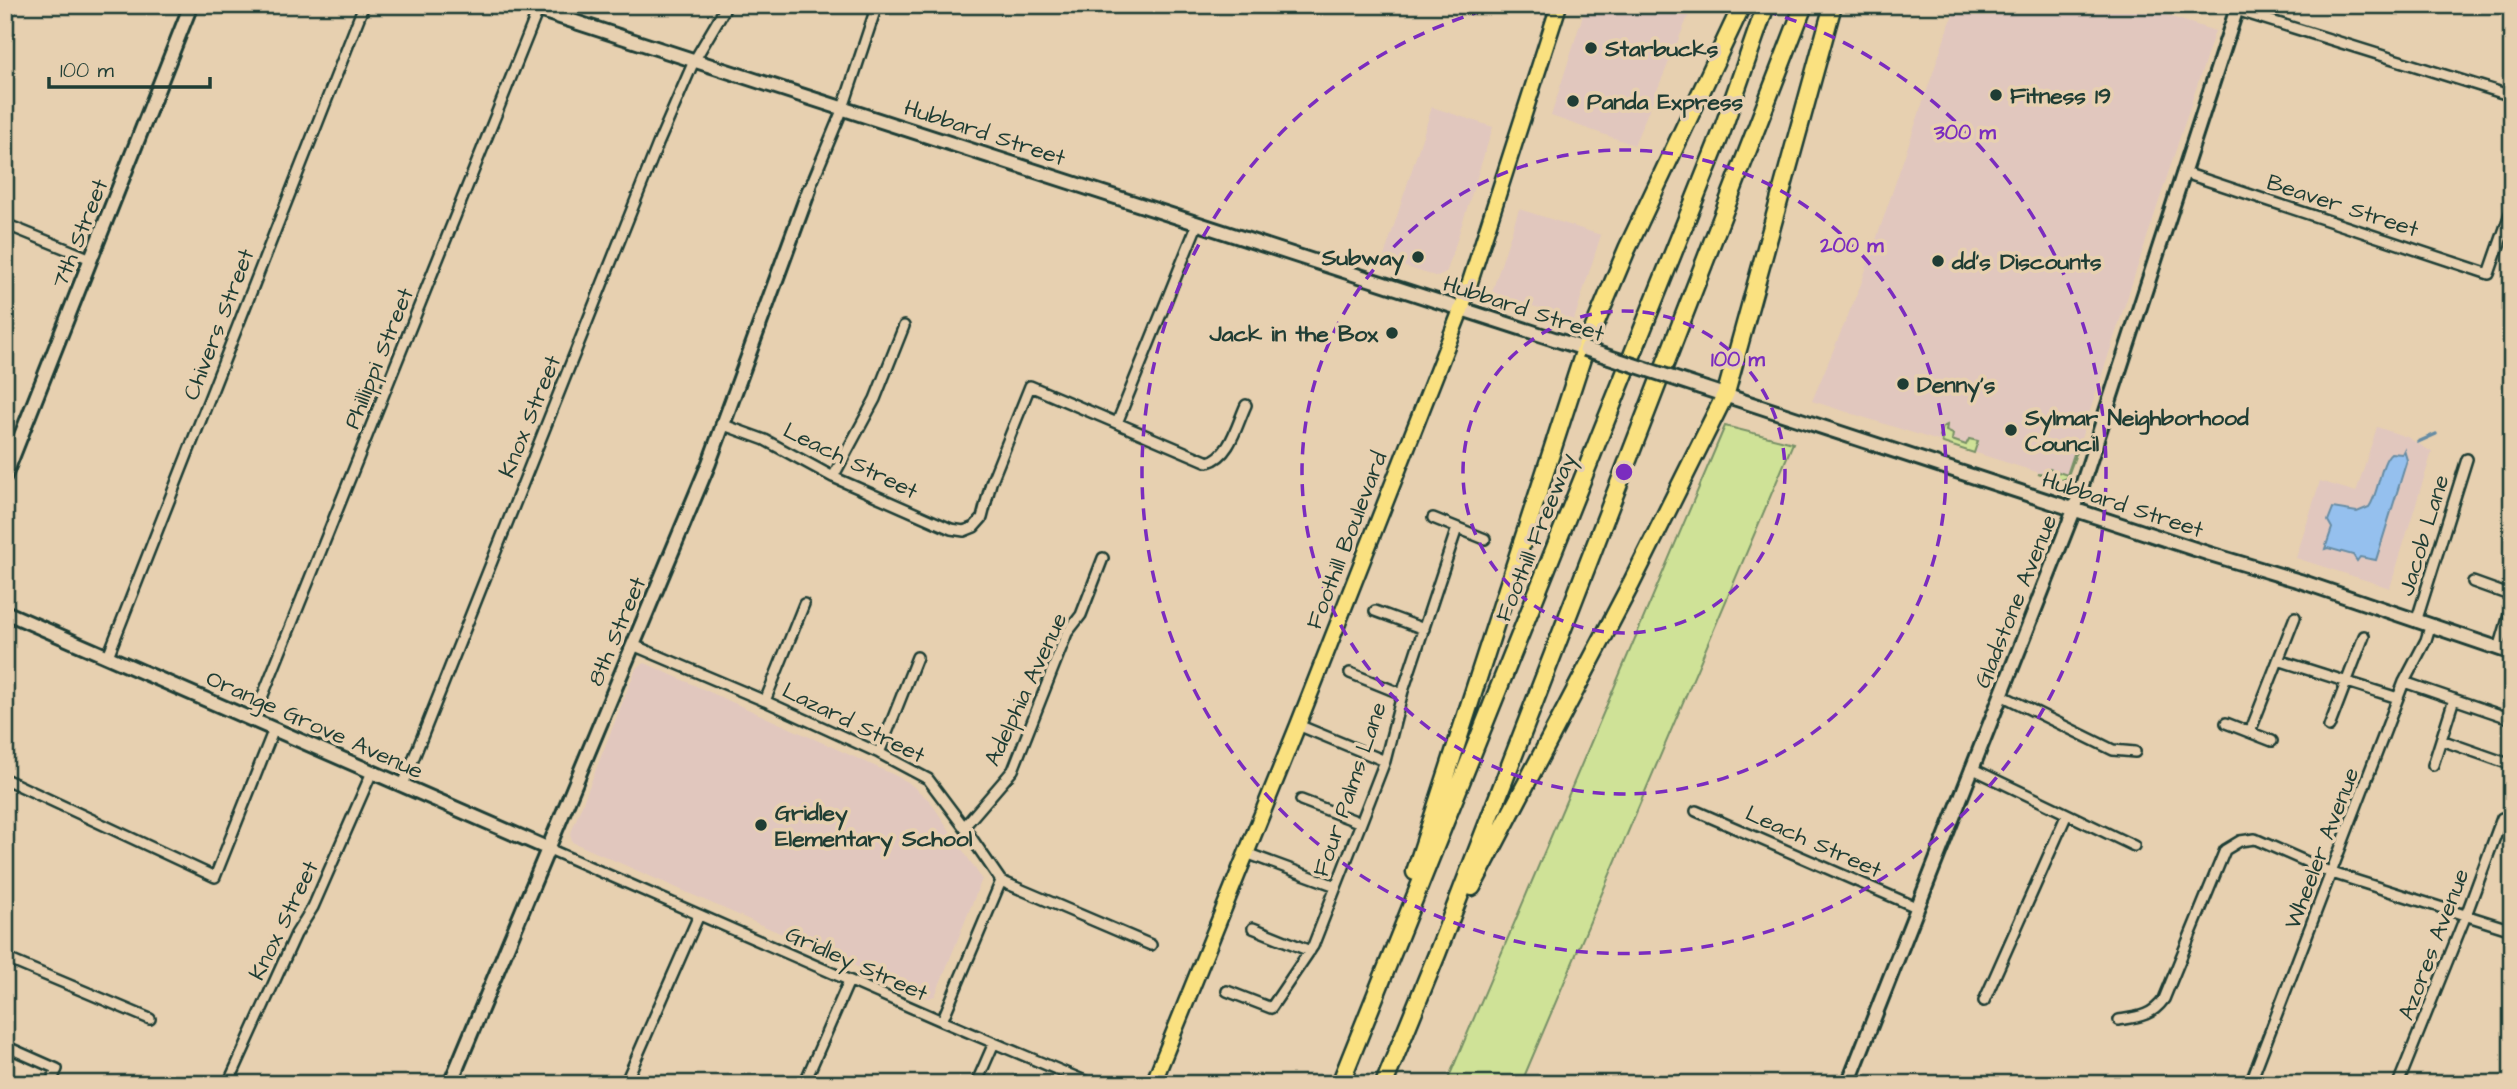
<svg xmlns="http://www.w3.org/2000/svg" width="2517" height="1089" font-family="'Architects Daughter',sans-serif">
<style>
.built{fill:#e1c7be}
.green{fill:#cfe297;stroke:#779066;stroke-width:2}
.water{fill:#95c0ee;stroke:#668ca4;stroke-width:2}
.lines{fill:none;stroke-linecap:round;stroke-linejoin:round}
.stream{stroke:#668ca4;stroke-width:3.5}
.street-casing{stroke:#1f3d34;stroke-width:14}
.secondary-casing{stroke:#1f3d34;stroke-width:18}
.primary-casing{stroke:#1f3d34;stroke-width:19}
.highway-casing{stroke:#1f3d34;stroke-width:21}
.street{stroke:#e7d0b0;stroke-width:9}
.secondary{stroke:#e7d0b0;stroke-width:12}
.primary{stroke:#fae180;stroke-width:14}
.highway{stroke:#fae180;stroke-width:16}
.secondary-bridge-casing{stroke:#1f3d34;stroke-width:18;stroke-linecap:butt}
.secondary-bridge{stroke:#e7d0b0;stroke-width:12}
.ring{fill:none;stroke:#7b2cbf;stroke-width:3.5;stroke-dasharray:12 9}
.poi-dot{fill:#1f3d34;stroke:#e7d0b0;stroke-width:2.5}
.labels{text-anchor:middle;stroke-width:7;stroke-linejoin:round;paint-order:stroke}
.poi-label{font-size:23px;font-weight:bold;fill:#1f3d34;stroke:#e7d0b0;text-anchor:start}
.street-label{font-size:23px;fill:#1f3d34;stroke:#e7d0b0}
.centre{fill:#7b2cbf;stroke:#e7d0b0;stroke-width:3.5}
.ring-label{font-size:21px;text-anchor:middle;font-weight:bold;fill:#7b2cbf;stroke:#e7d0b0;stroke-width:7;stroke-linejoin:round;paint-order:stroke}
</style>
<rect width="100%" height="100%" fill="#e7d0b0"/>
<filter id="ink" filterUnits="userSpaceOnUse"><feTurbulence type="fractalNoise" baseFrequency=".0143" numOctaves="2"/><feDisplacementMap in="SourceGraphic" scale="14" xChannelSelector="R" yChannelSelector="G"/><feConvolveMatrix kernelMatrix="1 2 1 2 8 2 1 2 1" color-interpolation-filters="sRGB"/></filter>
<g filter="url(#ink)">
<!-- built -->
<path class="built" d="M1586 5H1693L1634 145 1551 116Z
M1956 5H2135L2215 31 2070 472 2067 478 2062 480 1812 401 1861 284Z
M1432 107 1493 127 1447 271 1438 277 1399 265 1396 271 1381 266Z
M1519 209 1601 235 1574 320 1492 292Z
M2377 427 2407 437 2432 452 2390 588 2296 558 2320 481 2356 492Z
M645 663 890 773 908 782 930 801 982 879 935 996 928 998 572 842 570 835 636 668Z"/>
<!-- green -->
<path class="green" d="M1947 425 1946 431 1953 434 1952 440 1966 445 1969 439 1978 441 1974 453 1943 443 1940 437 1943 427Z
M1725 426 1793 443 1521 1084H1446Z
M2076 442 2080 443 2067 478 2059 481 2038 474 2048 475 2050 469 2067 475 2077 445 2074 443Z"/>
<!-- water -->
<path class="water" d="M2404 450 2407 460 2376 560 2360 557 2357 561 2353 555 2328 548 2325 549 2332 528 2328 521 2333 508 2357 512 2369 507C2379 493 2380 462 2391 453L2402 454Z"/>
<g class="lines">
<!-- stream -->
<path class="stream" d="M2418 442 2436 434"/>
<!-- street casing -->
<g class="street-casing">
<path id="street" d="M2236 10 2512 96
M5 21 11 5
M2185 173 2489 274 2512 208
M809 190 843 108 877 5
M5 224 91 259
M1117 423 1197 225
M721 424 765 440 833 477 951 529 964 531 974 527 982 518 991 483 1030 386 1208 462C1230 457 1237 424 1246 405
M833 477 875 399 904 326
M1433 518 1485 539
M2473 582 2512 596
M1375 611 1424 629
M2416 622 2467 459
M633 645 765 701 879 753 928 779 964 827 1001 881 1151 945
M2499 649 2512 605
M108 656 364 5
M2278 660 2398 698
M1350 673 1402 694
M2404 682 2512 719
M2001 695 2113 750 2135 752
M765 701 804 604
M253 720 538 10
M2226 723 2272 741
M1298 725 1385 761
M2329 727 2364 636
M2250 732 2295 617
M2441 740 2512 765
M879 753 917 657
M2433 765 2454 699
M1971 768 2134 846
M5 779 215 877 274 729
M403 785 658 144 694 61 727 5
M1301 800 1361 823
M1696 811 1916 907
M964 827 1013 770 1067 633 1081 615 1103 558
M549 849 942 1021 1092 1084
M1246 853 1336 886
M1253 928 1310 951
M5 958 150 1019
M1227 991 1271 1008 1313 946 1359 828 1385 761 1403 691 1457 528
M1984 1001 2067 814
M2119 1020C2138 1017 2152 1016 2164 999L2225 850 2240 841 2255 839 2332 873 2512 930
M942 1021 1001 881
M5 1046 57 1069 50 1084
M228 1084 296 934 313 907 372 772
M625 1084 699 915
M804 1084 849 981
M976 1084 994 1043
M2250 1084 2404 682 2426 640 2430 627
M2398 1084 2466 915 2502 818"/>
</g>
<!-- secondary casing -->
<g class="secondary-casing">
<path id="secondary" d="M523 5 1585 349
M1700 387 2210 554 2300 581 2512 653
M5 476 191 5
M5 612 549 849
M450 1084 709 463 809 190
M1848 1084 2074 510 2238 5"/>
</g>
<!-- primary casing -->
<g class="primary-casing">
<path id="primary" d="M1153 1084 1298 725 1461 310 1559 5"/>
</g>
<!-- highway casing -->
<g class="highway-casing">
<path id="highway" d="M1415 872 1585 349 1627 249 1742 5
M1472 887 1631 584 1726 393 1833 5
M1340 1084 1722 131 1766 5
M1384 1084 1437 954 1804 5"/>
</g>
<!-- street -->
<use href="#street" class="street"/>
<!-- secondary -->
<use href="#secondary" class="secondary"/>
<!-- primary -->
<use href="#primary" class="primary"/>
<!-- highway -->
<use href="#highway" class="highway"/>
<!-- secondary-bridge casing -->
<g class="secondary-bridge-casing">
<path id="secondary-bridge" d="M1585 349 1700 387"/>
</g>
<!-- secondary-bridge -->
<use href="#secondary-bridge" class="secondary-bridge"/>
</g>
</g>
<!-- distance rings -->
<g class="ring">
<circle cx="1624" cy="472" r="161"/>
<circle cx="1624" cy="472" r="322"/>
<path d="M1745 5A482 482 0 1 1 1503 5"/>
</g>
<!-- markers -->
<g class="poi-dot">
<circle cx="1591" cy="48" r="7"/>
<circle cx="1996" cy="95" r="7"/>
<circle cx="1573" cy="101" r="7"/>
<circle cx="1418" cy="257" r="7"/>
<circle cx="1938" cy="261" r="7"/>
<circle cx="1392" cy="333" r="7"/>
<circle cx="1903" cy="384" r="7"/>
<circle cx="2011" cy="430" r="7"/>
<circle cx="761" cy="825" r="7"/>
</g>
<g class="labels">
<!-- poi labels -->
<g class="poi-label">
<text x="1605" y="56">Starbucks</text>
<text x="2010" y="103">Fitness 19</text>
<text x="1587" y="109">Panda Express</text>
<text x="1404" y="265" text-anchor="end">Subway</text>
<text x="1952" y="269">dd's Discounts</text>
<text x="1378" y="341" text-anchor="end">Jack in the Box</text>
<text x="1917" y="392">Denny's</text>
<text x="2025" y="425">Sylmar Neighborhood<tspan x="2025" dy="26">Council</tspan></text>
<text x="775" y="820">Gridley<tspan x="775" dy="26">Elementary School</tspan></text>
</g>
<!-- street labels -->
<g class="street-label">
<text transform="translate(985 132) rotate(18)" y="8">Hubbard Street</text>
<text transform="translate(2343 205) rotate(18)" y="8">Beaver Street</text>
<text transform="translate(79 233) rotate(-68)" y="8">7th Street</text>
<text transform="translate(1524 308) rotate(18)" y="8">Hubbard Street</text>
<text transform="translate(218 324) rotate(-69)" y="8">Chivers Street</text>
<text transform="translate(378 358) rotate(-68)" y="8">Phillippi Street</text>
<text transform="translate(529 416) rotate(-68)" y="8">Knox Street</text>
<text transform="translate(851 460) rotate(26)" y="8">Leach Street</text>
<text transform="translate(2123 504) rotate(18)" y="8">Hubbard Street</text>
<text transform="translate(2423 535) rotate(-73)" y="8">Jacob Lane</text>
<text transform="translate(1535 537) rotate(-68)" y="8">Foothill Freeway</text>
<text transform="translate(1346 540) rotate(-69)" y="8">Foothill Boulevard</text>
<text transform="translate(2015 601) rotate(-68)" y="8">Gladstone Avenue</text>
<text transform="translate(616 631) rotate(-67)" y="8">8th Street</text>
<text transform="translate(1025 689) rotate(-65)" y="8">Adelphia Avenue</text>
<text transform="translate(854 722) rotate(26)" y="8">Lazard Street</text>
<text transform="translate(315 724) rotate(24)" y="8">Orange Grove Avenue</text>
<text transform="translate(1349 789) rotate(-71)" y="8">Four Palms Lane</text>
<text transform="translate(1814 841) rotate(24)" y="8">Leach Street</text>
<text transform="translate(2321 848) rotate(-69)" y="8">Wheeler Avenue</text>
<text transform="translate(283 920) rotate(-64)" y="8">Knox Street</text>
<text transform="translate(2433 944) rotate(-69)" y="8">Azores Avenue</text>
<text transform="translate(857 963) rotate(24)" y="8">Gridley Street</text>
</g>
</g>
<circle cx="1624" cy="472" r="10" class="centre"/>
<g class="ring-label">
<text x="1965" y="139">300 m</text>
<text x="1852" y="252">200 m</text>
<text x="1738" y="366">100 m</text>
</g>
<!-- margin -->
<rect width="2517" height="1089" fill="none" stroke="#e7d0b0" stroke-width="28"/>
<rect x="14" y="14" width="2489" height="1061" fill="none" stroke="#1f3d34" stroke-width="2.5" filter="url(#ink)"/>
<!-- scale -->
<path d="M49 77v10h161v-10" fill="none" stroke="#1f3d34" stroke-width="3.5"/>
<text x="60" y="77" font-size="21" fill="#1f3d34" stroke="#e7d0b0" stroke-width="5" paint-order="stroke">100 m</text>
</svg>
